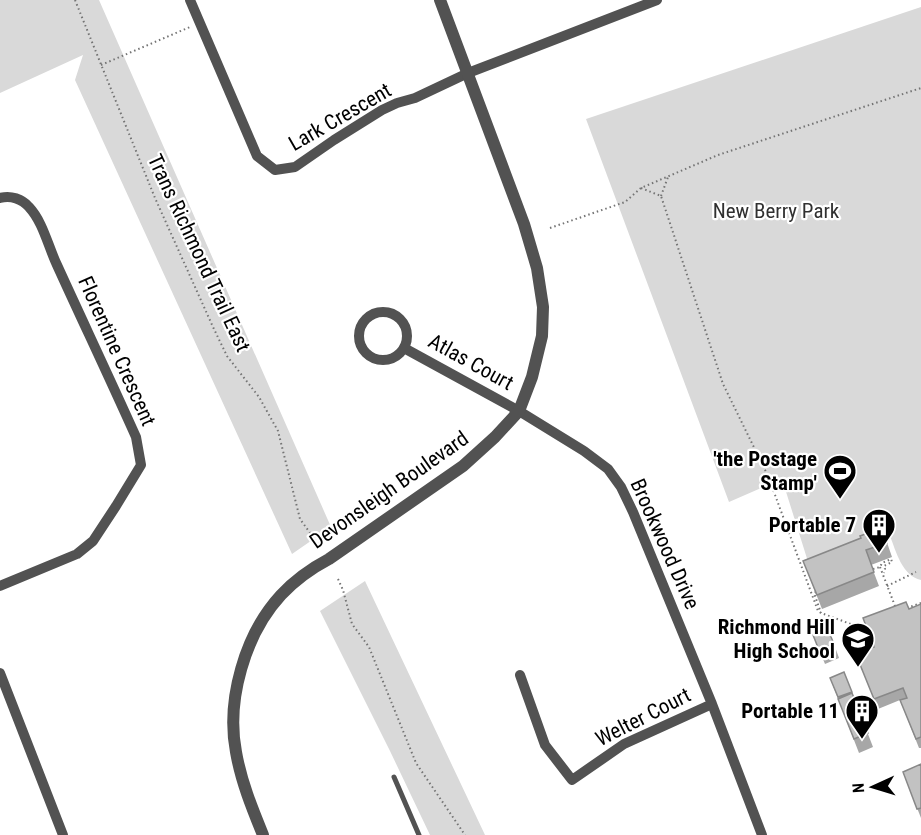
<svg xmlns="http://www.w3.org/2000/svg" width="921" height="835" font-family="'Roboto Condensed',sans-serif">
<style>
.green{fill:#d9d9d9}
.lines{fill:none;stroke-linecap:round;stroke-linejoin:round}
.path{stroke:#747474;stroke-width:2;stroke-dasharray:1.5 3;stroke-linecap:butt}
.service{stroke:#525252;stroke-width:5}
.minor{stroke:#525252;stroke-width:10}
.tertiary{stroke:#525252;stroke-width:12}
.wall{fill:#a7a7a7}
.building{fill:#c2c2c2;stroke:#888;stroke-width:1.5}
.labels{text-anchor:middle;stroke-width:4.5;stroke-linejoin:round;paint-order:stroke}
.street-label{font-size:21px;fill:#000;stroke:#fff}
.park-label{font-size:21px;fill:#303030;stroke:#fff}
.poi-label{font-size:21px;font-weight:bold;fill:#000;stroke:#fff;text-anchor:end}
</style>
<rect width="100%" height="100%" fill="#fff"/>
<!-- green -->
<path class="green" d="M0 0H99L331 527 292 554 75 80 83 55 0 93Z
M921 7V580C902 576 896 551 890 536L810 568 782 479 729 502 586 119Z
M365 581 485 835H430L390 751 320 611Z"/>
<g class="lines">
<!-- path -->
<path class="path" d="M75 0 155 198 213 327 227 356 259 397 278 431 300 519 318 544
M101 65 190 27
M641 188 661 196 723 384 768 476 818 611 821 613 859 627
M661 196 668 177
M550 228 625 202 641 188 718 155 921 88
M880 567 895 606
M873 569 880 567 882 563 891 559 892 562 884 566 885 569 884 573
M338 579 343 590 352 624 369 647 416 763 465 835
M887 586 916 572
M816 592 814 593 821 613
M907 608 921 603
M865 625 859 627 868 649"/>
<!-- service -->
<path class="service" d="M394 777 419 835"/>
<!-- minor -->
<path class="minor" d="M190 0 257 156 275 170 295 167 334 140 382 110 397 103 415 98 468 73 657 0
M0 198C11 195 22 199 29 207 43 222 48 246 57 265 83 322 110 379 136 437L141 465 116 506 93 541 77 554 0 586
M359 336a24 24 0 1 1 48 0a24 24 0 1 1-48 0Z
M404 348 519 411 584 451 608 469 621 487 633 512 712 704 762 835
M0 673 63 835
M520 675 545 745 572 780 624 744 712 704"/>
<!-- tertiary -->
<path class="tertiary" d="M263 835C252 808 241 781 236 752 226 700 245 634 281 595 295 580 312 568 329 559L463 466 495 437 519 411 532 377 542 336 543 307 537 268 524 224 440 0"/>
</g>
<!-- wall -->
<path class="wall" d="M882 528 892 557 871 565 879 586 822 609 803 561 861 538Z
M921 604V748H919L900 700 878 709 859 662 863 660 873 647 909 609Z
M811 630 834 644 839 658 825 664Z
M844 672 873 747 859 753 830 678Z
M921 764V818L903 772Z"/>
<!-- building -->
<path class="building" d="M882 528 887 543 866 550 874 572 817 595 803 561 861 538 860 536Z
M906 602 909 609 921 604V737L916 739 900 700 907 698 903 688 874 699 859 662 863 660 860 652 874 647 863 618Z
M826 625 834 644 819 650 811 630Z
M844 672 852 692 838 697 830 678Z
M852 693 868 733 854 739 838 699Z
M921 764V809V808L917 809 903 772Z"/>
<!-- icons -->
<defs>
<g id="stadium-pin" transform="scale(1.725)"><path d="M0 17L-7.5 6A9.5 9.5 0 1 1 7.5 6Z" fill="#000" stroke="#fff"/><path d="M0-5a6.5 5 0 1 0 0 10a6.5 5 0 1 0 0-10ZM-3.5-1.8h7v3.6h-7Z" fill="#fff"/></g>
<g id="building-pin" transform="scale(1.725)"><path d="M0 17L-7.5 6A9.5 9.5 0 1 1 7.5 6Z" fill="#000" stroke="#fff"/><path d="M-4-6H4V6H1V3H-1V6H-4ZM-2.5-4.3h1.7v1.8h-1.7ZM.8-4.3h1.7v1.8H.8ZM-2.5-1h1.7V.8h-1.7ZM.8-1h1.7V.8H.8Z" fill="#fff"/></g>
<g id="school-pin" transform="scale(1.725)"><path d="M0 17L-7.5 6A9.5 9.5 0 1 1 7.5 6Z" fill="#000" stroke="#fff"/><path d="M0-5L7-2L0 1L-7-2ZM-4 1L0 2.5L4 1V4Q0 6-4 4Z" fill="#fff"/></g>
</defs>
<g fill-rule="evenodd">
<use href="#stadium-pin" x="840" y="471"/>
<use href="#building-pin" x="879" y="525"/>
<use href="#school-pin" x="858" y="639"/>
<use href="#building-pin" x="862" y="711"/>
</g>
<g class="labels">
<!-- street labels -->
<g class="street-label">
<text transform="translate(340 117) rotate(-30)" y="7">Lark Crescent</text>
<text transform="translate(199 253) rotate(65)" y="7">Trans Richmond Trail East</text>
<text transform="translate(117 351) rotate(66)" y="7">Florentine Crescent</text>
<text transform="translate(471 362) rotate(29)" y="7">Atlas Court</text>
<text transform="translate(389 490) rotate(-35)" y="7">Devonsleigh Boulevard</text>
<text transform="translate(665 544) rotate(66)" y="7">Brookwood Drive</text>
<text transform="translate(643 717) rotate(-27)" y="7">Welter Court</text>
</g>
<!-- park labels -->
<g class="park-label">
<text x="776" y="218">New Berry Park</text>
</g>
<!-- poi labels -->
<g class="poi-label">
<text x="817" y="466">'the Postage<tspan x="817" dy="24">Stamp'</tspan></text>
<text x="856" y="532">Portable 7</text>
<text x="835" y="634">Richmond Hill<tspan x="835" dy="24">High School</tspan></text>
<text x="839" y="718">Portable 11</text>
</g>
</g>
<!-- north arrow -->
<g transform="translate(873 787) rotate(266)" stroke="#ffffff" stroke-width="4.5" paint-order="stroke">
<path d="M0-4.5L10 22L0 15L-10 22Z" fill="#000000"/>
<text y="-9" font-size="16" font-weight="bold" text-anchor="middle" fill="#000000">N</text>
</g>
</svg>
